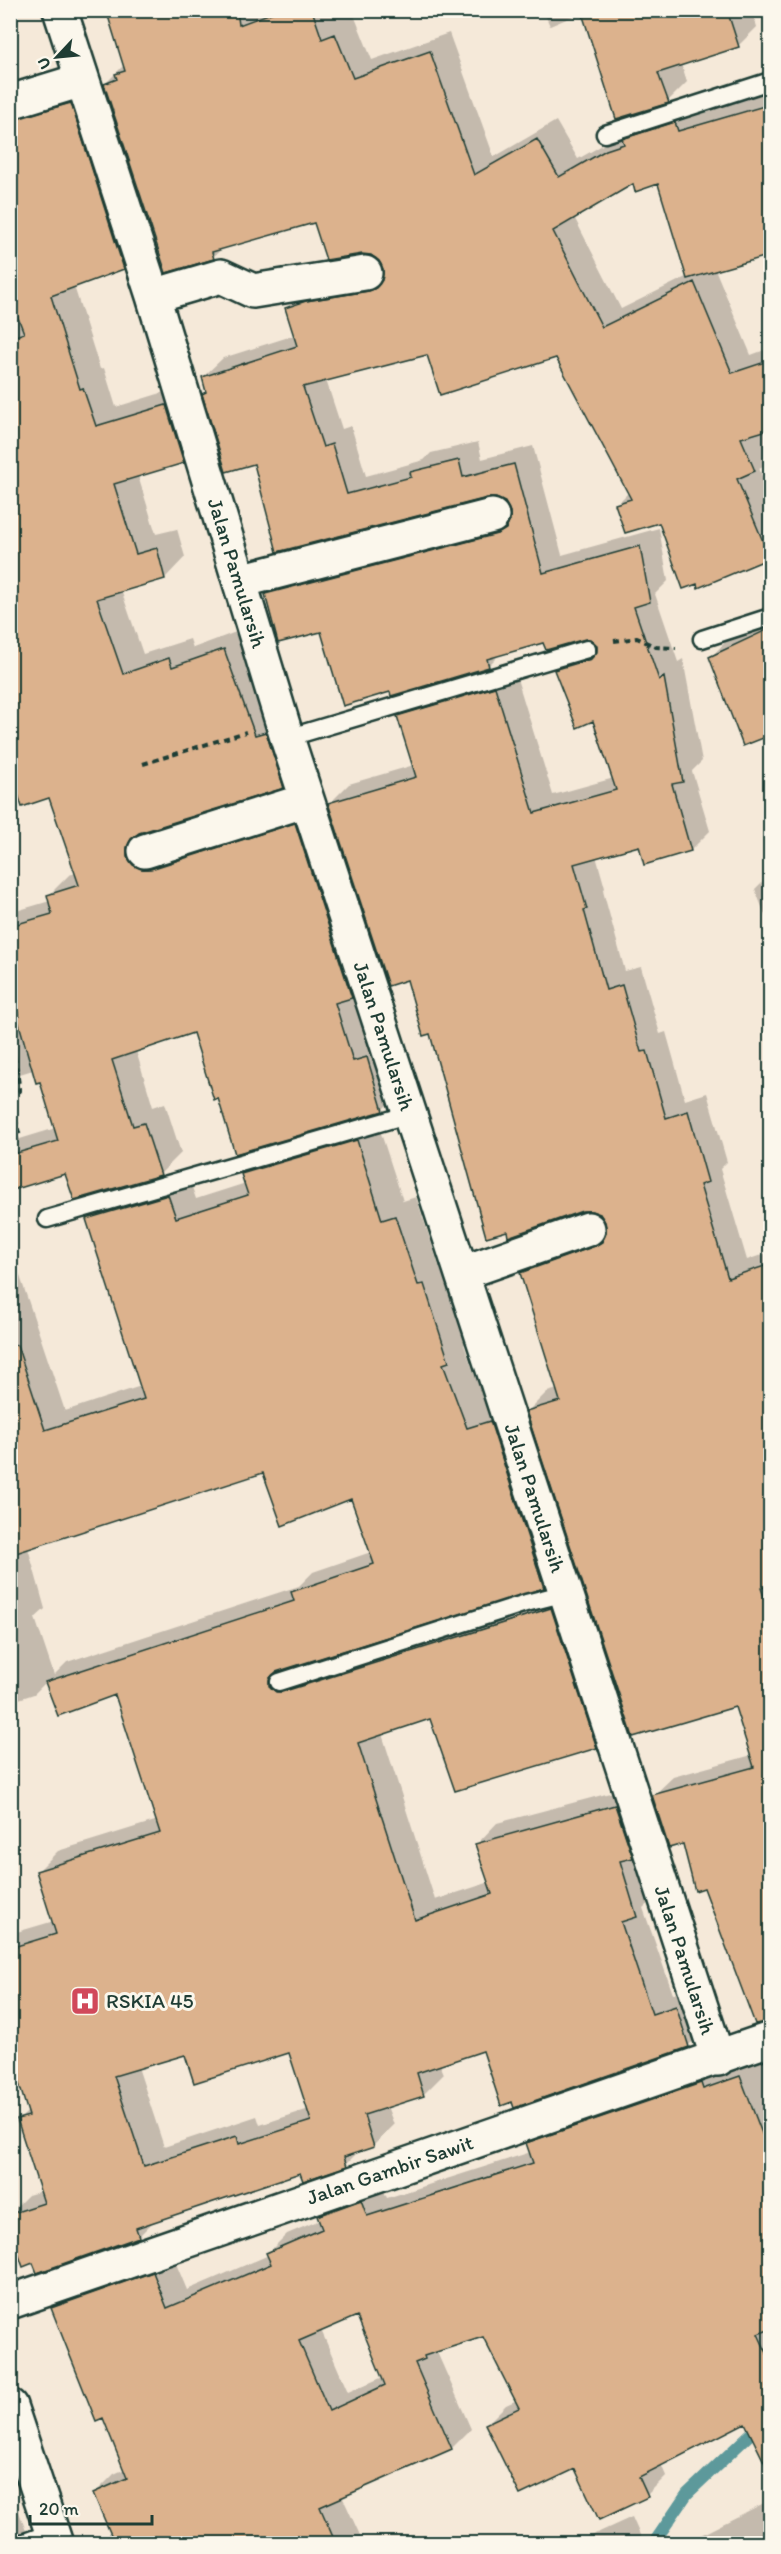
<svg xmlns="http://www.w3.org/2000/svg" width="781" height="2554" font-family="Itim,sans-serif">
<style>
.shadow{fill:#0003;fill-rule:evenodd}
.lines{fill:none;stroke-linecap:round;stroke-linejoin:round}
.stream{stroke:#5d999b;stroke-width:12}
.building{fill:#dcb28d;stroke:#1f3d34;stroke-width:1.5;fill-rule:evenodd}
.lane-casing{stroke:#1f3d34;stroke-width:21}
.street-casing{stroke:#1f3d34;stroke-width:38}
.secondary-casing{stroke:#1f3d34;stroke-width:38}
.path{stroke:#1f3d34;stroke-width:4;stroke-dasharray:6 4.5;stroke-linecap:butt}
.lane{stroke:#fbf7ec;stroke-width:16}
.street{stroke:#fbf7ec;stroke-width:33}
.secondary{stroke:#fbf7ec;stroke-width:33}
.labels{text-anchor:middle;stroke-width:6;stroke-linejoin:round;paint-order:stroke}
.street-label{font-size:21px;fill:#1f3d34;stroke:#fbf7ec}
.poi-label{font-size:21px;fill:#1f3d34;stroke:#fbf7ec;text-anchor:start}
</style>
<rect width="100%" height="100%" fill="#f5e9d9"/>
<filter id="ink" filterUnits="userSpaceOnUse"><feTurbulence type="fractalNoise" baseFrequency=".0167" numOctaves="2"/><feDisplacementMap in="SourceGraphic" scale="12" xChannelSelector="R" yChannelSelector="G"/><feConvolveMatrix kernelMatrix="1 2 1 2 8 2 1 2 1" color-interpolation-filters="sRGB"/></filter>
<g filter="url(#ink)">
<!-- shadow -->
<path class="shadow" d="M110 10H352L372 60 449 33 494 157 556 121 578 159 627 131 770 91V253L715 269 751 355 770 348V463L759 468 770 496 769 557 616 505 629 492 557 357 428 354 326 380 342 429 351 426 366 476 424 460 431 453 478 442 482 459 533 446 562 555 659 528 668 581 655 594 678 662 683 659 702 761 692 771 710 831 691 850 645 863 640 844 596 856 605 888 603 891 625 971 641 967 660 1034 666 1032 685 1100 707 1093 727 1162 720 1169 747 1260 770 1252V2020L684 1842 653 1796 673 1777 752 1755 736 1705 528 1411 547 1392 558 1389 521 1273 540 1254 608 1231 607 1222 431 1032 330 803 349 784 414 765 399 717 418 698 514 669 553 795 614 778 594 719 556 670 575 651 598 644 591 638 544 641 501 653 488 666 391 691 322 630 267 594 286 575 511 517V510L507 502 498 497 487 496 278 550 255 462 204 394 207 390 203 377 223 358 295 335 287 308 306 289 327 283 384 273 380 260 315 222 223 248 213 257 105 84 125 64ZM633 182H659L688 276 621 309 574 217Z
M543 10H752L757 27 738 46 681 64 687 82 668 101 583 12 550 26Z
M91 84 144 247 124 267 74 286 100 369 104 368 116 407 187 385 204 441 183 462 138 476 156 534 177 529 185 557 165 578 121 590 143 654 190 639 193 648 244 629 303 766 283 786 147 829V835L316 804 403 1089 383 1109 236 1152 219 1097 194 1031 136 1051 153 1107 165 1103 181 1153 160 1174 66 1172 10 1189V1142L56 1128 41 1081 33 1070 10 1077V1000L16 998 10 981V917L16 911 50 901 48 896 69 875 76 873 10 554V94Z
M770 617V733L711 657 734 633Z
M770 874V928L755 889Z
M377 1121 403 1201 416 1197 439 1266 444 1264 469 1340 464 1345 487 1409 511 1402 564 1566 544 1586 290 1666 297 1672 571 1588 617 1726 596 1747 431 1717 382 1734 435 1900 490 1882 477 1844 497 1823 636 1786 657 1895 643 1908 673 1994 696 1987 709 2025 688 2046 484 2049 440 2064 444 2074 423 2095 387 2106 394 2125 373 2146 360 2150 346 2164 301 2172 155 2220 139 2236 10 2225V2213L28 2195 42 2191 19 2120 29 2110 10 2050V1934L54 1921 38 1871 58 1851 158 1820 116 1694 46 1682 34 1694 10 1702V1246L65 1411 141 1386 88 1219 108 1199 188 1175 196 1199 246 1183 243 1174 264 1154ZM264 1472 352 1497 371 1552 313 1572 299 1586 67 1662 54 1675 35 1618 45 1609 28 1548ZM290 2051 309 2109 260 2125 257 2116 164 2147 138 2067 186 2053Z
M10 1209 14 1219 10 1222Z
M770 2053V2473L746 2421 661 2464 666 2476 647 2495 575 2467 487 2424 506 2405 517 2400 484 2335 436 2350 471 2429 452 2448 342 2496 364 2544H127L95 2493 114 2474 125 2469 104 2416 53 2308 72 2289 172 2254 187 2290 269 2255 268 2253 287 2234 320 2220 319 2216 338 2197 380 2182 387 2198 531 2152 528 2144 547 2124ZM358 2314 383 2377 348 2392 321 2330Z
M10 2487 26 2531 42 2535 45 2544H10Z
M770 2500V2544H683Z
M632 2517 644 2544H573Z"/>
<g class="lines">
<!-- stream -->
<path class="stream" d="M653 2544 687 2494 762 2423"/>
</g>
<!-- building -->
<path class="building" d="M126 10H237L239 25 279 10H312L322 39 335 34 353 78 430 51 474 175 537 139 559 177 606 150 624 144 622 139 675 122 678 131 771 104V255L687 279 658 184 635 192 633 184 553 231 602 327 694 282 732 373 771 360V429L741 438 755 471 737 479 770 558 698 588 697 584 683 589 659 523 625 533 615 504 631 499 556 358 440 395 427 355 303 387 323 447 332 444 347 494 411 477 410 472 459 460 463 477 514 464 543 573 640 546 650 602 634 607 659 680 664 677 683 782 672 784 691 851 644 865 639 846 574 864 587 909 584 910 606 990 622 985 641 1052 647 1051 666 1118 688 1111 708 1182 700 1185 728 1278 771 1264V1586L761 1588 771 1616V2021L755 2024 704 1888 695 1891 683 1844 669 1848 652 1795 754 1767 735 1707 633 1737 526 1411 560 1401 520 1273 595 1246 602 1242 606 1233 605 1222 600 1214 591 1211H582L508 1237 507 1231 486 1237 430 1034 423 1036 407 980 388 986 328 803 416 777 397 716 495 687 534 813 616 790 593 721 577 728 554 670 591 659 597 652V645L590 639H585L546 650 543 643 487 659 489 667 391 696 390 692 343 706 321 632 278 643 265 594 497 534 506 529 510 520V512L505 502 496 498H487L277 552 254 464 226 472 202 394 206 392 202 377 297 346 285 308 306 301 369 291 376 288 382 280 383 269 379 261 371 255 362 254 326 260 314 223 212 252 214 259 166 273 104 84 117 79 115 74 125 71 108 16Z
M581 10H727L739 47 658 73 669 103 616 119Z
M71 103 124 269 51 296 80 389 83 388 96 426 166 405 184 463 114 484 136 554 157 548 165 579 97 599 123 674 169 658 172 667 224 649 255 735 266 732 284 788 139 833 131 839 127 848V856L133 865 142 869H151L295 823 352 998 335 1003 353 1061 367 1057 383 1111 235 1154 218 1098 214 1100 193 1033 112 1060 133 1126 144 1123 161 1175 74 1200 65 1174 10 1191V1155L58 1141 40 1082 36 1083 17 1017 19 1016 10 986V926L52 914 47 895 79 885 49 798 22 807 10 769V338L24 333 10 297V120Z
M771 628V735L743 746 709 657Z
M357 1140 382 1220 395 1216 418 1285 424 1284 449 1362 443 1364 467 1428 490 1421 544 1588 276 1672 269 1679V1686L276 1692H282L551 1608 597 1748 455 1791 430 1719 358 1743 415 1920 492 1894 475 1844 615 1805 633 1858 620 1861 637 1917 621 1922 652 2014 676 2006 689 2047 514 2108 512 2102 501 2106 483 2051 417 2073 424 2096 364 2115 374 2147 344 2157 347 2166 303 2181 300 2173 136 2228 139 2237 37 2273 33 2263 23 2267 10 2230V2214L44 2203 17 2119 29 2116 10 2055V1948L56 1934 36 1871 160 1833 115 1695 58 1716 45 1682 294 1601 291 1592 374 1564 351 1499 282 1526 263 1473 10 1555V1346L17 1345 45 1430 144 1399 86 1219 168 1195 176 1218 248 1195 241 1174ZM289 2053 311 2121 239 2144 237 2136 144 2166 114 2076 185 2055 194 2083Z
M740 2076 771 2157V2329L758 2334 771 2362V2476L745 2423 639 2477 648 2497 599 2520 575 2469 520 2495 485 2424 519 2408 483 2337 424 2356 425 2359 415 2363 452 2449 320 2507 336 2544H115L93 2493 127 2478 103 2418 96 2421 51 2308 153 2272 167 2308 271 2264 266 2253 322 2229 317 2216 361 2200 367 2216 533 2163 526 2143 701 2083 703 2089ZM357 2316 385 2385 329 2411 299 2341Z"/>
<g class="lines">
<!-- lane casing -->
<g class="lane-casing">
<path id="lane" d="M605 134 770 81
M702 639 770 617
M287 738 587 649
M47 1219 410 1114
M279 1682 526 1603 566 1593
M19 2544 52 2532"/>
</g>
<!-- street casing -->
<g class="street-casing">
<path id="street" d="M60 10 153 296 287 738 718 2059
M10 102 82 80
M153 296 221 276 253 291 365 273
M240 581 492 516
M145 851 307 800
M462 1273 588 1229
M10 2302 770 2039"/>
</g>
<!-- secondary casing -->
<g class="secondary-casing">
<path id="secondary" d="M10 2406 56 2544"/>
</g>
<!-- path -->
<path class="path" d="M614 641 637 638 656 647 676 648
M143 764 246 732
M10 1025 20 1091 10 1094
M10 1098 20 1137 10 1141"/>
<!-- lane -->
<use href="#lane" class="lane"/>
<!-- street -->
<use href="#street" class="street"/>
<!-- secondary -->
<use href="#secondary" class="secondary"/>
</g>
</g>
<!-- icons -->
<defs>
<g id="hospital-square" transform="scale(1.5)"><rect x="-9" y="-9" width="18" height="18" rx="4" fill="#d1495b" stroke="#fbf7ec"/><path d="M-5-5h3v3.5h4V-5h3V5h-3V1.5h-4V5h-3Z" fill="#fff"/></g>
</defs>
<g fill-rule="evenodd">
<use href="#hospital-square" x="85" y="2001"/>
</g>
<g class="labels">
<!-- street labels -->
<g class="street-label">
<text transform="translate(237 573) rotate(73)" y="7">Jalan Pamularsih</text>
<text transform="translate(384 1036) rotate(72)" y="7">Jalan Pamularsih</text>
<text transform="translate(535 1498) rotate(72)" y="7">Jalan Pamularsih</text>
<text transform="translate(685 1960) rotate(72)" y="7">Jalan Pamularsih</text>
<text transform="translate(390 2170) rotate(-19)" y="7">Jalan Gambir Sawit</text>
</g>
<!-- poi labels -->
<g class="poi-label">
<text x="106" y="2008">RSKIA 45</text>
</g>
</g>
<!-- margin -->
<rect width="781" height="2554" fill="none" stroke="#fbf7ec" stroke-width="36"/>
<rect x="18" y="18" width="745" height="2518" fill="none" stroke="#1f3d34" stroke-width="2" filter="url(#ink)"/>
<!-- north arrow -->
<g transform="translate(57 57) rotate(244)" stroke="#fbf7ec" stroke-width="4.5" paint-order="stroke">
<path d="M0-4.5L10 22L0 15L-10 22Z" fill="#1f3d34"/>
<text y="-9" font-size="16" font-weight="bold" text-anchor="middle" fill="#1f3d34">U</text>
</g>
<!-- scale -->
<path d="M30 2515v9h122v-9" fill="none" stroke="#1f3d34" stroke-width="3"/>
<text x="39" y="2515" font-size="18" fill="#1f3d34" stroke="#fbf7ec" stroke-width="4.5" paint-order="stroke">20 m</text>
</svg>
